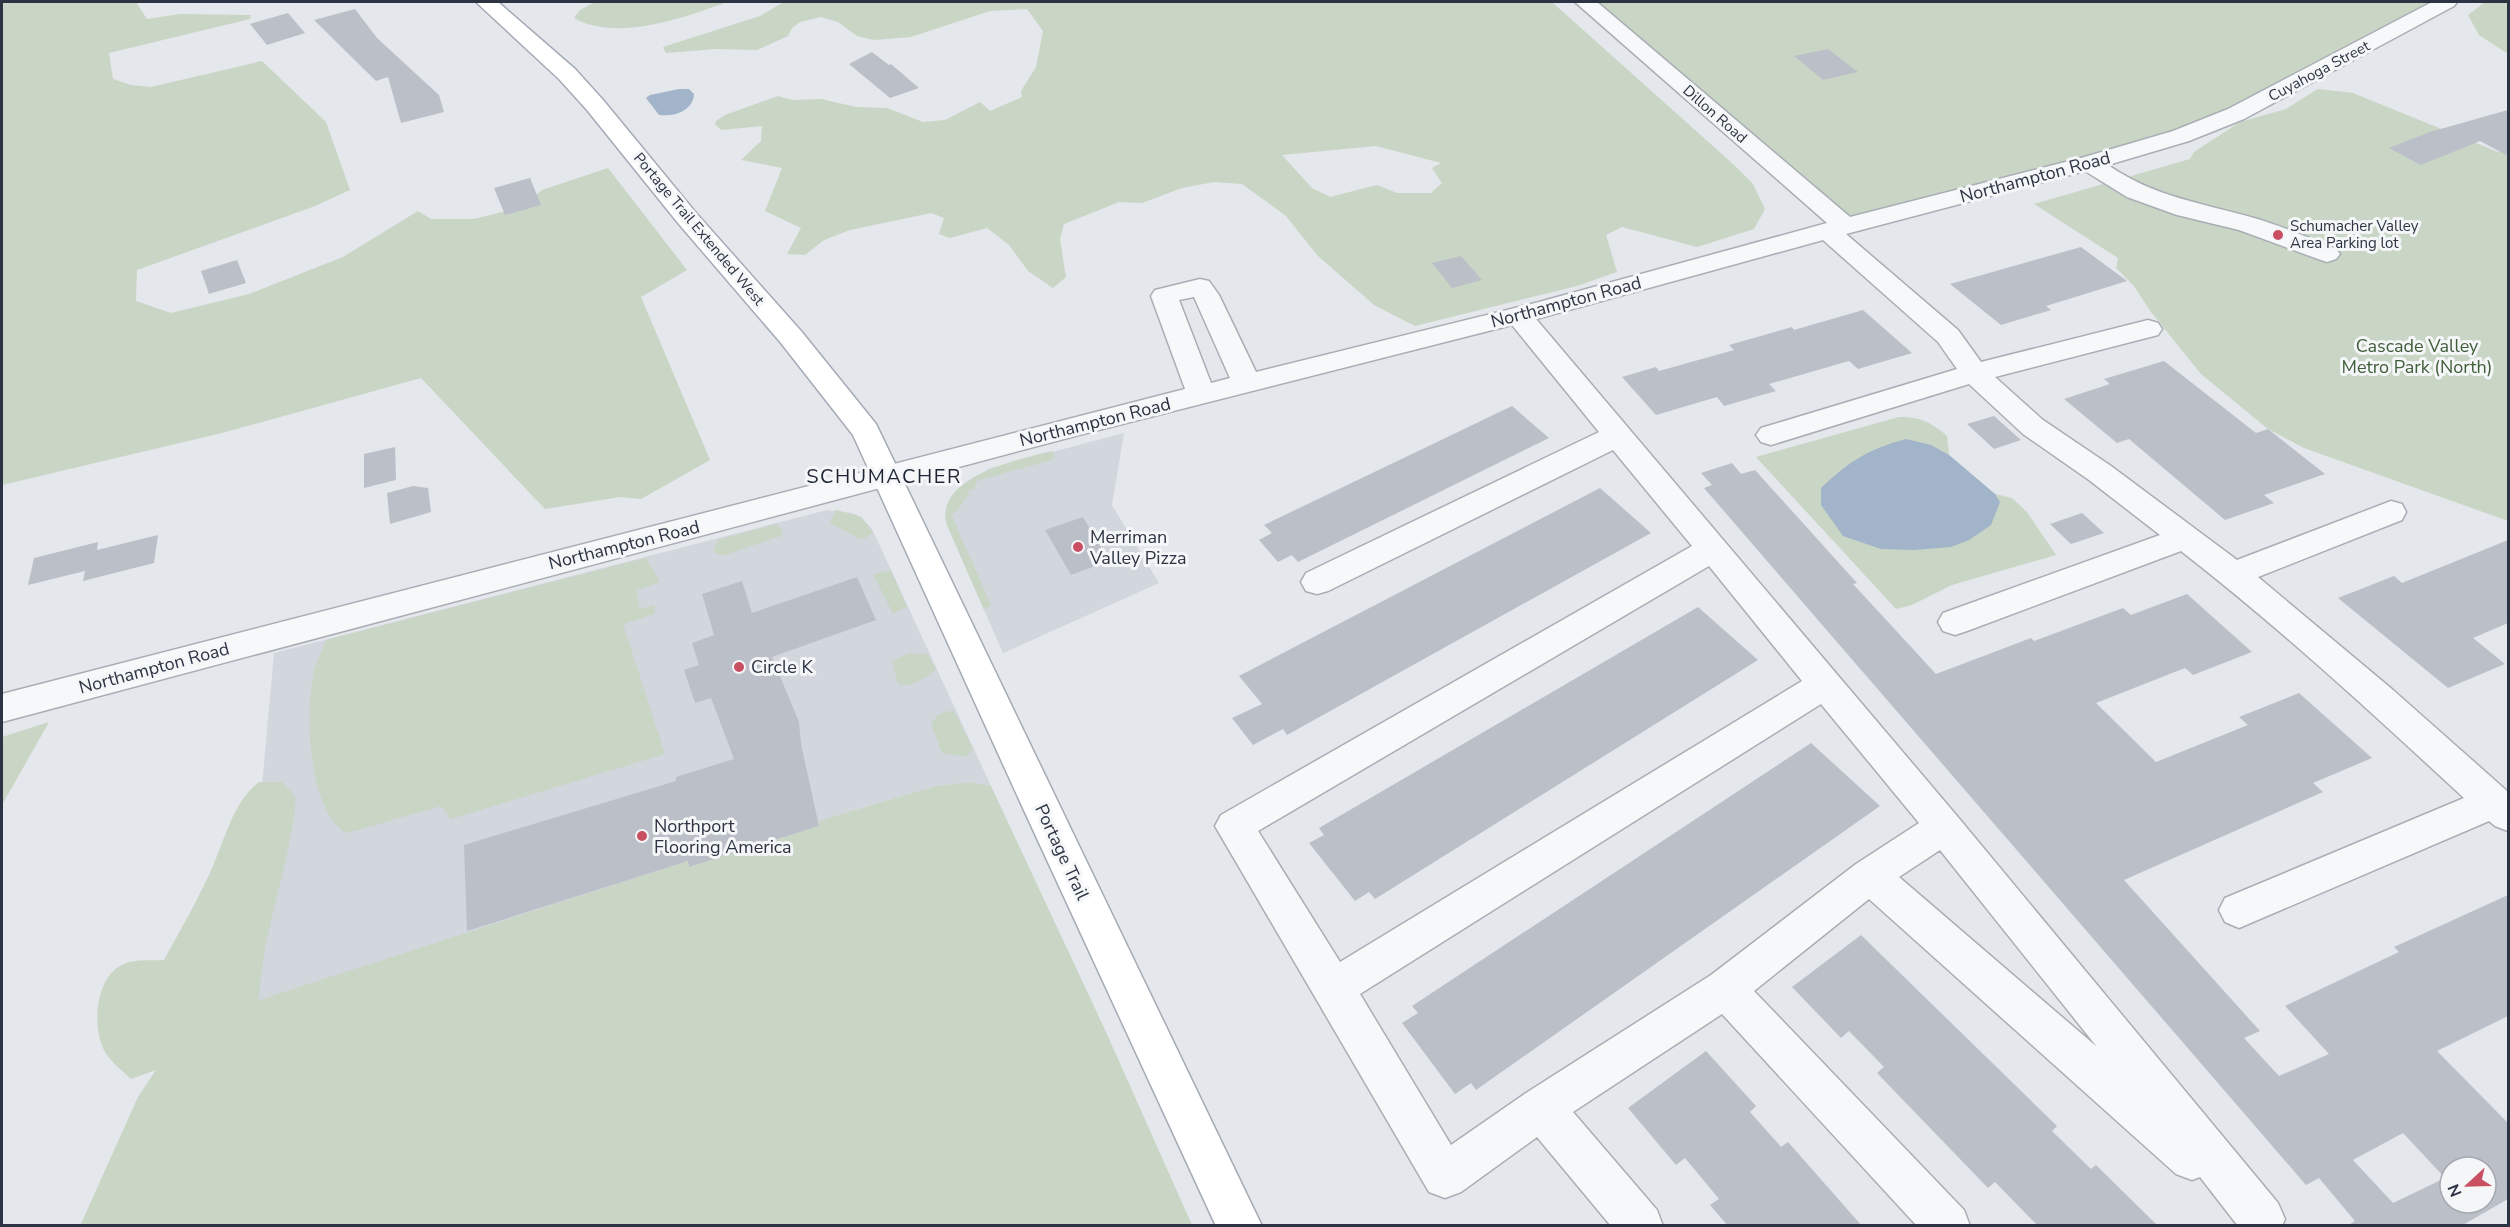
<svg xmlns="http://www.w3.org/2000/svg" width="2510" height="1227" font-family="'Nunito Sans',sans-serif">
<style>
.built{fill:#d2d6dd}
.green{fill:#c9d5c5;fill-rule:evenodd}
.water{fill:#a1b4c9}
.building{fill:#bbc0c8;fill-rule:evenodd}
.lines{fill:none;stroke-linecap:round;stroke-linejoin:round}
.minor-casing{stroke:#a9aeb5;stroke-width:3}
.major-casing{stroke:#a4abb7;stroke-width:3}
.minor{fill:#f7f8fa;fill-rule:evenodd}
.major{fill:#fff;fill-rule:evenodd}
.poi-dot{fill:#c95062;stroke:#f4f6f8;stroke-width:2}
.labels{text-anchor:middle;stroke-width:6;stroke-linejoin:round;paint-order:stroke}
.far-street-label{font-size:15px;fill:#2c3443;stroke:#f4f6f8}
.far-poi-label{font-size:15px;fill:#2c3443;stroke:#f4f6f8;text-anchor:start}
.street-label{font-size:18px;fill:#2c3443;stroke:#f4f6f8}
.park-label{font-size:18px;fill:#415e3a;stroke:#f4f6f8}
.poi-label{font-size:18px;fill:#2c3443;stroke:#f4f6f8;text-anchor:start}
.neighbourhood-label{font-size:20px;letter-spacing:1.5px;fill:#1e2634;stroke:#f4f6f8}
</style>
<rect width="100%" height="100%" fill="#e4e7eb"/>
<!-- built -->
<path class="built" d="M1124 433 1112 505 1159 583 1003 653 947 525 945 517 947 506 955 493 988 469Z
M827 510 852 513 861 517 872 529 991 786 969 782 936 786 818 821 819 826 689 867 688 862 242 1006 274 653Z"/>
<!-- green -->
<path class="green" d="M2 2H136L147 19 180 14 251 15 250 19 109 53 113 79 131 85 151 87 262 61 326 122 350 190 315 206 137 270 136 301 171 313 249 294 343 257 418 211 431 219H474L522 207 542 190 608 168 687 270 641 297 710 460 641 499 620 497 545 509 421 378 222 433 2 485Z
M595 2H727C684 18 616 42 574 18L580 10Z
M784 2H1552L1733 164 1753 184 1765 209 1754 229 1697 247 1622 227 1606 235 1617 272 1577 286 1415 326 1374 305 1317 255 1286 216 1242 184 1214 182 1182 188 1142 203 1119 202 1064 224 1060 239 1066 277 1053 288 1028 271 1009 245 987 228 950 238 939 234 944 218 931 213 850 230 824 240 805 255 787 254 801 228 765 211 782 168 741 160 761 141 762 126 721 130 715 124 716 121 725 115 778 96 793 100 821 99 856 107 887 108 923 122 945 120 980 102 990 111 1022 97 1021 91 1036 67 1043 31 1027 9 990 11 911 37 874 40 857 36 838 22 821 17 800 22 792 28 788 36 757 50 716 49 666 53 663 47 760 16ZM1376 146 1441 163 1432 168 1442 183 1431 193H1397L1377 185 1330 197 1312 188 1282 155Z
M1585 2H2447L2236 114 1845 226Z
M2485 2H2508V54L2479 35 2468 15Z
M2318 89 2353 93 2498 152 2508 149V521L2304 448 2268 429 2201 374 2151 312 2134 286 2116 268 2118 258 2034 204 2190 159 2194 152 2240 122 2286 109Z
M1899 417C1920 417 1931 422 1947 436L1949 455 1995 494 2012 498 2027 512 2056 555 1952 585 1912 605 1896 609 1756 457Z
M1052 451 1055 457 1052 460 977 481 974 489 968 491 969 495 952 516 991 605 984 610 947 525C933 477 1020 459 1052 451Z
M836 510 861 517 873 533 861 540 830 523Z
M776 524 783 531 781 536 722 556 715 553 714 550 718 540Z
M646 558 659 580 656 584 636 590 640 609 654 605 655 614 623 624 665 754 451 819 441 806 354 831 345 833C307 806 305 712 314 670 317 660 322 650 326 640Z
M891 570 907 607 893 614 873 574Z
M909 653 928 654 936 670C924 678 912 689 898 684L892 661Z
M950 711H954L973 749 966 757 942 753 931 724 939 714Z
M49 722 2 805V737Z
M259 782H282L296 798C290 866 262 932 259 1000L688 861 689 867 819 826 818 821 936 786 969 782 991 786 1106 1032 1192 1225 80 1226 138 1097 156 1070 131 1079C122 1070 107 1059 103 1048 92 1023 96 972 127 963 138 959 153 961 164 960 181 929 199 898 213 866 226 836 233 803 259 782Z"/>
<!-- water -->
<path class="water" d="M679 89H689L694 94C693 111 674 117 659 115L646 98 650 95Z
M1906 439 1931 445 1949 455 1995 494 2000 502 1991 525 1969 540 1951 547 1914 550 1881 549 1843 536 1821 505V488C1851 460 1867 450 1906 439Z"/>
<!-- building -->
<path class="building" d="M355 9 377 38 439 95 444 112 401 123 388 77 376 81 314 20Z
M288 13 305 33 267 45 250 24Z
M1828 49 1858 72 1823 80 1794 56Z
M872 52 889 65 891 64 919 88 890 98 849 64Z
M2508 110V156L2480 141 2421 165 2389 148 2430 132Z
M530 178 541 205 505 215 494 188Z
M2081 247 2127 281 2046 306 2051 310 2001 325 1950 284Z
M1461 256 1482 280 1452 288 1432 263Z
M237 260 246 283 209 294 201 271Z
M1863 310 1912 353 1858 369 1849 361 1769 384 1776 391 1724 406 1717 397 1656 415 1622 377 1656 367 1659 371 1734 350 1729 345 1792 327 1794 330Z
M2164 361 2256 433 2268 429 2325 474 2264 495 2274 503 2225 520 2129 439 2117 443 2064 399 2110 384 2104 379Z
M1512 406 1549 438 1298 562 1292 555 1278 562 1259 540 1272 533 1264 525Z
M1994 416 2021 440 1994 449 1967 424Z
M395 447 396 480 364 488V454Z
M1732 463 1741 474 1755 470 1857 583 1853 584 1936 674 2031 638 2034 641 2123 608 2131 615 2187 594 2252 652 2193 675 2185 668 2096 703 2156 762 2248 725 2239 717 2299 693 2372 758 2313 783 2323 792 2124 880 2260 1031 2244 1038 2279 1076 2329 1054 2285 1006 2399 952 2394 947 2508 895V1016L2437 1051 2508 1123V1199L2461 1226H2347L2355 1221 2319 1178 2306 1185 1704 488 1712 485 1701 473ZM2403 1133 2445 1178 2393 1203 2353 1160ZM2450 1167H2486V1203H2450Z
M413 486 428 488 431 512 390 524 387 493Z
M1600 488 1651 533 1287 735 1283 729 1253 745 1232 718 1262 704 1239 676Z
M2082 513 2104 533 2071 544 2050 524Z
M1083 517 1109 561 1071 575 1045 530Z
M158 535 154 563 83 581 85 571 28 585 34 558 98 542 97 550Z
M2508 540V623L2473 638 2505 664 2448 688 2338 598 2394 576 2402 583Z
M857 577 876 620 772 657 799 722 801 744 819 826 689 867 688 861 467 931 464 845 676 781V777L734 759 711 698 695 703 684 670 699 665 692 643 714 635 702 594 742 581 752 613Z
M1698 607 1758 660 1375 899 1369 892 1355 901 1309 843 1324 835 1319 828Z
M1811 743 1880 806 1476 1090 1471 1083 1455 1094 1402 1023 1418 1013 1412 1006Z
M1861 935 2057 1126 2052 1131 2091 1169 2096 1165 2158 1226H2038L1995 1182 1988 1188 1877 1073 1884 1067 1849 1031 1841 1038 1792 987Z
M1706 1051 1756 1106 1750 1112 1781 1147 1788 1142 1862 1226H1728L1710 1205 1719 1199 1685 1158 1676 1165 1628 1108Z"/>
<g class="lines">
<!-- minor casing -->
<g class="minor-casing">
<path id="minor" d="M1575 2H1597L1850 217 2081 158 2173 131 2228 109 2432 2H2457L2454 6 2244 119 2189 141 2108 165C2154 197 2202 203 2254 218 2282 226 2309 238 2336 249L2340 254 2336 259 2327 262 2318 259 2239 230 2177 215 2127 197 2085 171 1846 234 1958 330 1981 362 2148 320 2158 323 2162 329 2158 335 1995 377 2043 420 2111 466 2237 560 2391 501 2402 504 2406 512 2402 520 2258 577 2393 690 2507 791 2508 831 2495 826 2489 821 2239 928 2225 922 2219 910 2225 898 2464 798C2372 713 2280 628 2181 551L1967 631 1955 635 1943 631 1938 622 1943 613 2160 535 2089 480 2023 434 1969 384 1771 445 1761 442 1756 435 1761 428 1957 369 1938 342 1823 240 1536 319 1957 816 2278 1203 2285 1219 2282 1226H2238L2200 1177 2192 1180 2176 1174 1869 899 1754 991 1964 1210 1970 1226H1917L1722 1014 1573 1112 1657 1210 1663 1226H1611L1537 1137 1461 1192 1445 1198 1429 1192 1215 826 1221 815 1692 546 1613 450 1328 591 1317 594 1306 591 1301 582 1306 573 1599 432 1512 325 1079 435 2 722V694L1185 389 1151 296 1155 290 1200 279 1209 281 1219 295 1256 372 1539 302 1827 223ZM1194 297 1230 378 1211 383 1179 300ZM1709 566 1802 681 1340 962 1258 831ZM1821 704 1919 823 1856 864 1711 975 1526 1093 1451 1145 1360 994ZM1940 850 2097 1047 1899 877Z"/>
</g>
<!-- major casing -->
<g class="major-casing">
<path id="major" d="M476 2H498L575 69 603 100 696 213 801 331 876 424 1262 1226H1216L1022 806 853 435 781 343 678 223 587 110 559 79Z"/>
</g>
<!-- minor -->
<use href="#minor" class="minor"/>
<!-- major -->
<use href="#major" class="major"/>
</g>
<!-- markers -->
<g class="poi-dot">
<circle cx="2278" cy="235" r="6"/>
<circle cx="1078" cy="547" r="6"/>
<circle cx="739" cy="667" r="6"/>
<circle cx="642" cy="836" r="6"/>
</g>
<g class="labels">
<!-- far-street labels -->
<g class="far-street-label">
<text transform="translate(2319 71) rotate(-28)" y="5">Cuyahoga Street</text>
<text transform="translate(1715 114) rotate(41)" y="5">Dillon Road</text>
<text transform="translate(699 229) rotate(50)" y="5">Portage Trail Extended West</text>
</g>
<!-- far-poi labels -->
<g class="far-poi-label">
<text x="2290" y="231">Schumacher Valley<tspan x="2290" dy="17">Area Parking lot</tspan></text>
</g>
<!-- street labels -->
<g class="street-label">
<text transform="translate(2035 177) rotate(-15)" y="6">Northampton Road</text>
<text transform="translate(1566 302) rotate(-15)" y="6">Northampton Road</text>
<text transform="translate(1095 422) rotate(-14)" y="6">Northampton Road</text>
<text transform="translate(624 545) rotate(-14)" y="6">Northampton Road</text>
<text transform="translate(154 668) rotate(-15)" y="6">Northampton Road</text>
<text transform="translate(1062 852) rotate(65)" y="6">Portage Trail</text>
</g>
<!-- park labels -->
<g class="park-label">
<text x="2417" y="352">Cascade Valley<tspan x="2417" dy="21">Metro Park (North)</tspan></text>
</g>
<!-- poi labels -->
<g class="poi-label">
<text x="1090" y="543">Merriman<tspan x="1090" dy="21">Valley Pizza</tspan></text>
<text x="751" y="673">Circle K</text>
<text x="654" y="832">Northport<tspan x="654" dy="21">Flooring America</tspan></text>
</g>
<!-- neighbourhood labels -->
<g class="neighbourhood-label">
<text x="884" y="483">SCHUMACHER</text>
</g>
</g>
<!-- border -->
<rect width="2510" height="1227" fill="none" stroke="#2c3443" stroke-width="6"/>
<!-- north arrow -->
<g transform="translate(2468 1185) rotate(248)"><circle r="28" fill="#f4f6f8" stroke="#a4a8b0" stroke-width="1.5"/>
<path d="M0-4.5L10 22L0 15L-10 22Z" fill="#c95062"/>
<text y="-9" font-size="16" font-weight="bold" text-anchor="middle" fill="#2c3443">N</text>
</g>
</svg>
